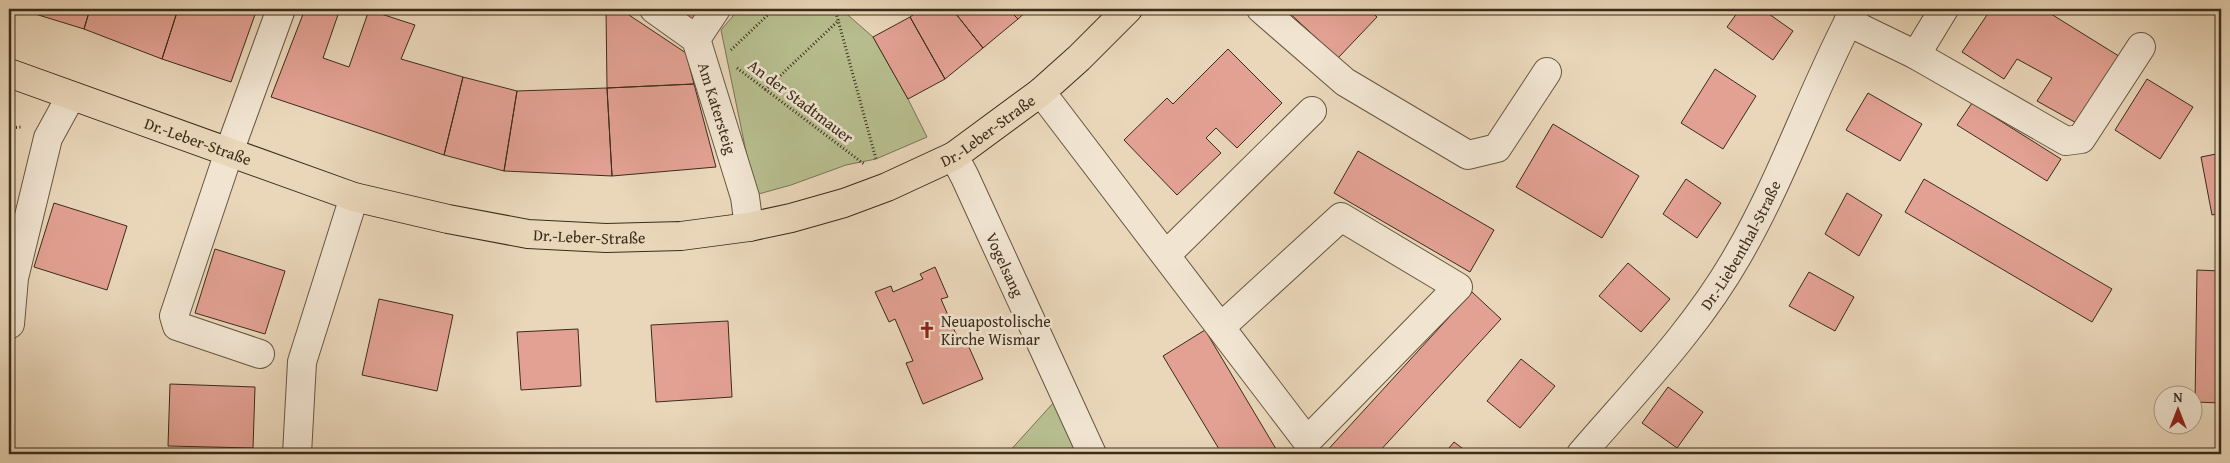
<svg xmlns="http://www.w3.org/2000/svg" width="2230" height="463" font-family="'Gentium Book Plus',serif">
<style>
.green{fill:#b7be8f;stroke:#797554}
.building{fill:#e3a193;stroke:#3b2c19}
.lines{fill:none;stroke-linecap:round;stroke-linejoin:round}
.minor-casing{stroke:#675741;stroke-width:30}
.major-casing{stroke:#3b2c19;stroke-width:30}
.path{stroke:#3b2c19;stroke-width:3;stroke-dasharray:1 2.5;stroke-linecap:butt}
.minor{stroke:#f1e5d2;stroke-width:28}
.major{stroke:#ead7ba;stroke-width:28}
.labels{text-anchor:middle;stroke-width:5;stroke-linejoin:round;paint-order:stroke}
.street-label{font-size:16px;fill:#3b2c19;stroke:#f1e5d2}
.poi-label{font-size:16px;fill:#3b2c19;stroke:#f1e5d2;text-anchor:start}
</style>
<rect width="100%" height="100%" fill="#ead7ba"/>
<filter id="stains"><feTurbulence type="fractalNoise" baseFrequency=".004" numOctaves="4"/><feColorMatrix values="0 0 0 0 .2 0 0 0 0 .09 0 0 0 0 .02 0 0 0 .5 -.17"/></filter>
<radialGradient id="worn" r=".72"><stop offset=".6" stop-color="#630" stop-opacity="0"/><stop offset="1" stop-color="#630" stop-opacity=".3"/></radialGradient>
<!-- green -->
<path class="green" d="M739 9H841L873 37 908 99 927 137 876 159 846 165 791 185 755 195 721 30Z
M1064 391 1092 454H1007Z"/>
<!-- building -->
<path class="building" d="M19 9H90L84 29Z
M90 9H178L162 59 84 29Z
M178 9H257L231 82 162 59Z
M305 9H340L323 58 349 67 369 10 415 25 401 59 463 77 444 155 271 97Z
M606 9H620L686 53 694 84 607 88Z
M675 9H701L694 20Z
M921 9H952L983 48 945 79 910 17Z
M952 9H1008L1018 19 983 48Z
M1008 9H1029L1018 19Z
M1285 9H1368L1377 17 1338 58Z
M1740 9H1762L1793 31 1773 60 1727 27Z
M1991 9H2043L2122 58 2080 125 2037 101 2052 78 2017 59 2004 79 1962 52Z
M910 17 945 79 908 99 873 37Z
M1228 49 1282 103 1237 148 1216 128 1206 138 1221 153 1177 195 1124 140 1167 98 1173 104Z
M1715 69 1756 96 1723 149 1681 123Z
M463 77 517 91 504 171 444 155Z
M2147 79 2193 107 2160 159 2115 130Z
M694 84 716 167 612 176 607 88Z
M607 88 612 176 504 171 517 91Z
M1868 93 1922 124 1900 161 1846 130Z
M1972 103 2061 159 2047 181 1957 125Z
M1553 124 1639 176 1602 238 1516 187Z
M1358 151 1494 230 1470 272 1334 193Z
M2221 153V213L2212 215 2201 157Z
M1686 179 1721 203 1697 238 1663 214Z
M1924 179 2112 289 2092 322 1905 212Z
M1847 193 1882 215 1859 256 1825 234Z
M54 203 127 226 107 290 34 267Z
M215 249 285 271 265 334 195 313Z
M1628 263 1670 299 1641 332 1599 296Z
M935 267 948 297 941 299 959 341 965 338 983 379 923 404 906 363 913 361 895 319 889 322 875 292 891 286 893 292 923 279 920 274Z
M2197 270 2221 271V403L2195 402Z
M1809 272 1854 297 1835 331 1789 306Z
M1472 292 1501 319 1377 454H1324Z
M379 299 453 315 437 391 362 375Z
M728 321 732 397 656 402 651 325Z
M578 329 581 386 521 390 517 332Z
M1205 330 1279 454H1222L1163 356Z
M1521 359 1555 386 1520 428 1487 401Z
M170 384 255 387 253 448 168 446Z
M1668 387 1703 412 1677 448 1642 423Z
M1454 442 1470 454H1444Z"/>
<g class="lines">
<!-- minor casing -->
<g class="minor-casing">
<g id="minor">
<path id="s1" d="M654 9 696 39 745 197 749 227"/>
<path d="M1261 9 1345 82 1468 155 1497 148 1547 72"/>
<path d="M1848 22 1916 55 1944 9"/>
<path d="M696 39 716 9"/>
<path d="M1916 55 2066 141 2081 139 2141 47"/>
<path d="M1041 92 1307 441 1458 287 1341 217 1221 327"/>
<path id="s2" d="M954 156 965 177 1092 454"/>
<path d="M1166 255 1312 111"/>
<path d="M10 324 14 278 48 138 71 96"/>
<path d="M260 354 177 326 174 316 229 152 281 9"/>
<path d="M297 454 302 362 354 197"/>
<path id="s3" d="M1581 454C1636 390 1696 329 1738 255 1784 176 1812 89 1855 9"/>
</g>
</g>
<!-- major casing -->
<g class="major-casing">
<g id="major">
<path id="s4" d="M9 73 354 197 448 219 528 234 606 238 681 236 749 227 791 218 844 203 887 187 954 156 1041 92 1079 58 1128 9"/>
</g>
</g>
<!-- path -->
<path class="path" d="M835 9 876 159
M731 50 774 9
M737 68 864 164
M765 90 839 20
M9 128 21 127"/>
<!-- minor -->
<use href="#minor" class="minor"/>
<!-- major -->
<use href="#major" class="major"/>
</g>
<!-- icons -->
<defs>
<g id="church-bare" transform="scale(1.35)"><path d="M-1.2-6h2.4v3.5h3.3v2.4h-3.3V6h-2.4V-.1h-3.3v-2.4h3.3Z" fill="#8f2418" stroke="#f1e5d2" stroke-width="2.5" paint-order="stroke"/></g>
</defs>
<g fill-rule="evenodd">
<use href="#church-bare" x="927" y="330"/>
</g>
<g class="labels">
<!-- street labels -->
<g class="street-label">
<text transform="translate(801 101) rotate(37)" y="6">An der Stadtmauer</text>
<text dy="6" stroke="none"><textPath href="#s1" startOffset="124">Am Katersteig</textPath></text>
<text dy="6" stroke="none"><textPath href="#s4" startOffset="1026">Dr.-Leber-Straße</textPath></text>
<text dy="6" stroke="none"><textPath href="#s4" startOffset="201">Dr.-Leber-Straße</textPath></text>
<text dy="6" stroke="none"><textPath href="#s4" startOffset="606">Dr.-Leber-Straße</textPath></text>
<text dy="6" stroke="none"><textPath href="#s3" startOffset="264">Dr.-Liebenthal-Straße</textPath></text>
<text dy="6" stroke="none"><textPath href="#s2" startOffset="120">Vogelsang</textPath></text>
</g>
<!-- poi labels -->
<g class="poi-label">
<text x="941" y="327">Neuapostolische<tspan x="941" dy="18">Kirche Wismar</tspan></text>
</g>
</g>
<!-- margin -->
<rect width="2230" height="463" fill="none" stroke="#ead7ba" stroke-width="30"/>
<rect x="10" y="10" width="2210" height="443" fill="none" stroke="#3b2c19" stroke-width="2.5"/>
<rect x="15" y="15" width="2200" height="433" fill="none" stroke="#3b2c19"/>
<!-- north arrow -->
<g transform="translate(2178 410)"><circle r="24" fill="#f1e5d2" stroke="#a89b88"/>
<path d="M0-4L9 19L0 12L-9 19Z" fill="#8f2418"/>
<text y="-8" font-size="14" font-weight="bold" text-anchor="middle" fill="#3b2c19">N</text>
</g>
<rect width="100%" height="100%" filter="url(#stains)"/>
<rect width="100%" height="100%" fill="url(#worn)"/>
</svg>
